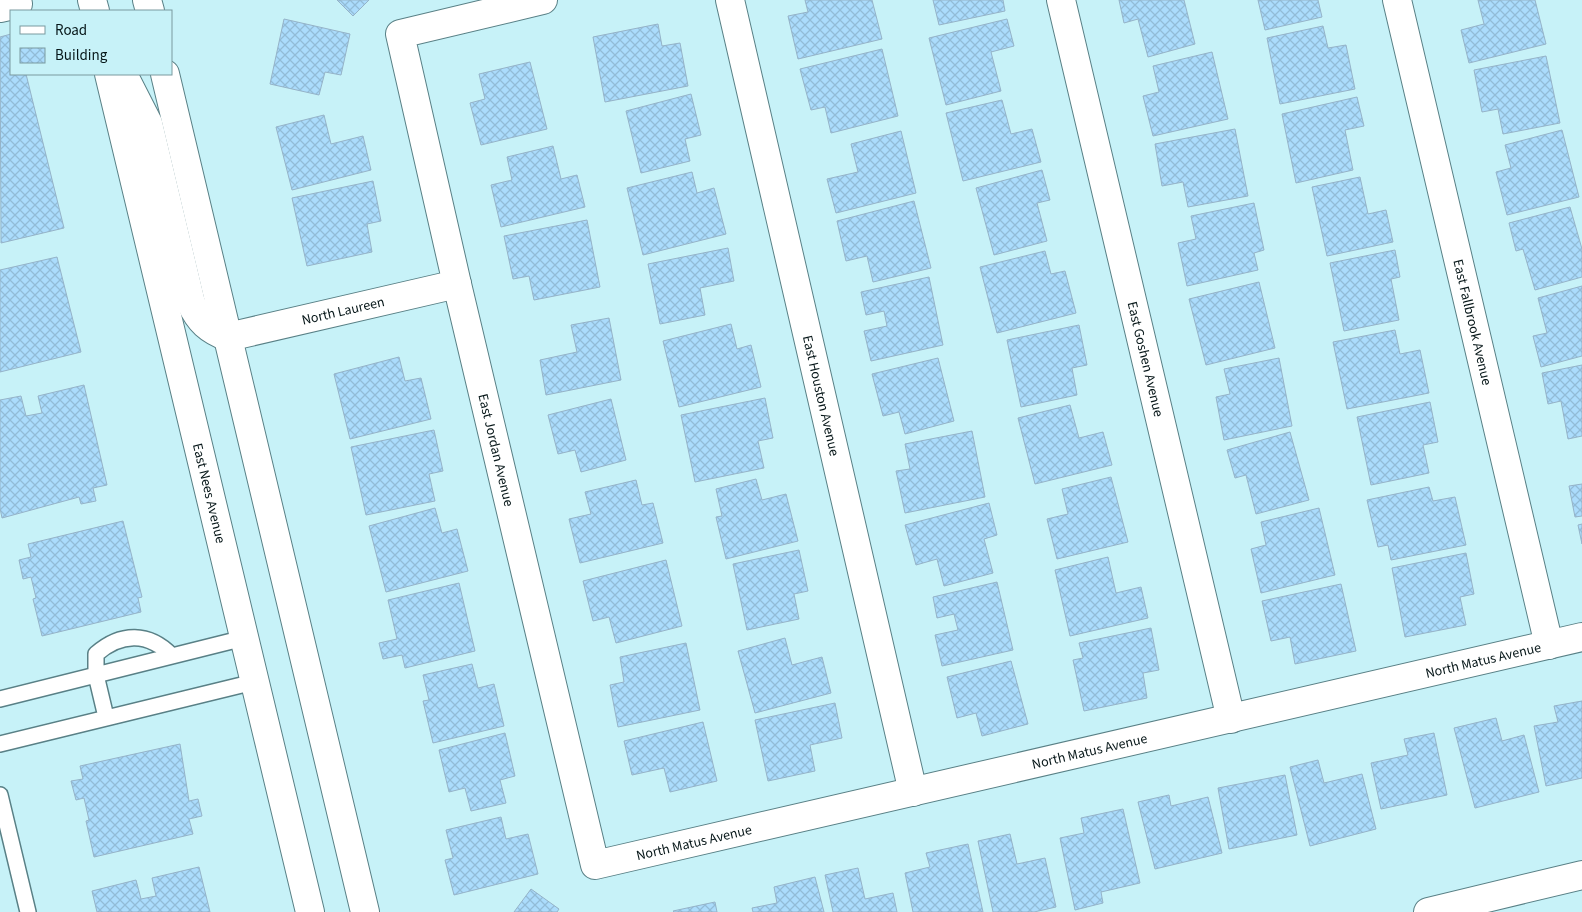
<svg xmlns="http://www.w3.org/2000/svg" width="1582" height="912" font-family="'Source Sans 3',sans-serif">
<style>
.building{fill:url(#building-cross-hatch);stroke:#95b3c8}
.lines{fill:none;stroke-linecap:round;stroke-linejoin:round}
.service-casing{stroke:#598086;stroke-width:18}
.minor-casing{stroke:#598086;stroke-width:30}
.secondary-casing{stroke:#598086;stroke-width:30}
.service{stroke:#fff;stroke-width:15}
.minor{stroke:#fff;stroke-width:28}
.secondary{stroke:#fff;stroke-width:28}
.labels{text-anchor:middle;stroke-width:4;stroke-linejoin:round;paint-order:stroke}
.street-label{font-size:14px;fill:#071719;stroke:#c7f2f8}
</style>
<defs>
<pattern id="building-cross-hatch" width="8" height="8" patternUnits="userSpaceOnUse" patternTransform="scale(1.25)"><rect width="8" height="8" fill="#abdcfc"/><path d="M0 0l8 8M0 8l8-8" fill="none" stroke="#92bcd7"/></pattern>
</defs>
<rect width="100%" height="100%" fill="#c7f2f8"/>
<!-- building -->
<path class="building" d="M337 0H369L353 16Z
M805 0H872L882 39 798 59 788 16 808 12Z
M933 0H1003L1005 11 939 25Z
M1119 0H1184L1195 44 1148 57 1138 19 1124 23Z
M1258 0H1318L1322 17 1265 30Z
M1478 0H1535L1546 44 1469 63 1461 30 1484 24Z
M284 19 350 34 341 75 325 72 319 95 270 84Z
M1007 19 1014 46 991 52 1001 91 946 105 929 38Z
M658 24 662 46 680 43 688 86 605 102 593 37Z
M1323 26 1328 48 1346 45 1355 89 1280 104 1267 38Z
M11 34V74H26L64 228 1 243 0 37Z
M882 49 898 116 831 133 825 107 811 110 800 69Z
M1212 52 1228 119 1153 136 1143 96 1159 92 1153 66Z
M1546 56 1560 123 1503 134 1498 109 1482 112 1474 70Z
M530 62 547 129 481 145 470 103 485 99 479 74Z
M691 94 701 135 685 139 690 161 641 173 626 111Z
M1357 97 1364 126 1345 130 1353 170 1296 183 1282 114Z
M1002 100 1011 134 1032 129 1041 162 963 181 946 113Z
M324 115 331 144 363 136 371 170 292 190 276 127Z
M1235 129 1248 196 1188 207 1183 182 1162 186 1155 144Z
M1562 130 1579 197 1507 215 1496 172 1511 168 1505 145Z
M901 131 916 193 836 213 827 179 858 172 851 144Z
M553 146 561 179 577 175 585 207 501 227 491 185 512 180 507 157Z
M1042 170 1050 200 1037 203 1047 241 994 255 976 188Z
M692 172 697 193 714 188 726 234 643 255 627 188Z
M1360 177 1368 214 1386 210 1393 242 1327 256 1312 187Z
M373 181 381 221 367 224 372 252 307 266 292 198Z
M914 201 931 268 873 282 867 256 846 261 837 221Z
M1254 203 1264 250 1254 253 1258 270 1187 286 1178 243 1196 239 1191 216Z
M1570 207 1582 249V277L1535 290 1523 249 1516 251 1509 223Z
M587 220 600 287 534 300 529 276 513 279 504 236Z
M728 248 734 281 700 288 705 315 660 324 648 264Z
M1395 250 1400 277 1391 279 1399 320 1344 331 1330 263Z
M1045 251 1051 274 1065 271 1076 313 997 333 980 267Z
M57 257 81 352 0 372V270Z
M929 277 943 345 871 361 864 331 887 326 884 311 866 315 861 292Z
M1259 282 1275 348 1206 365 1189 299Z
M1582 286V356L1541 367 1533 336 1547 333 1538 298Z
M609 318 621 380 546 395 540 360 577 352 571 325Z
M731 324 737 349 751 345 761 387 679 407 663 341Z
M1079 325 1087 365 1072 368 1077 395 1021 407 1007 340Z
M1395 330 1400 354 1420 350 1429 393 1347 409 1333 342Z
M399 357 405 381 421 378 431 419 350 439 334 374Z
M938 358 954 421 905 434 899 412 883 416 872 374Z
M1279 358 1292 426 1224 440 1216 397 1230 394 1224 369Z
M1582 365V436L1568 439 1561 401 1548 404 1542 373Z
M84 385 107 485 93 488 96 501 81 504 79 497 2 518 0 508V400L21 396 26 416 42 413 38 396Z
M765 398 773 438 758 441 764 468 695 482 681 415Z
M611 399 626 460 581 472 575 450 558 454 548 415Z
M1430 402 1438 442 1423 445 1429 473 1371 485 1357 417Z
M1070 405 1079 438 1103 432 1112 465 1035 484 1018 418Z
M434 430 443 471 429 474 435 501 366 515 351 447Z
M972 431 985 497 905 513 896 471 910 469 905 444Z
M1290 432 1309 500 1256 514 1246 475 1235 478 1227 450Z
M1111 477 1128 542 1057 559 1047 519 1068 514 1062 489Z
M756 479 762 500 786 494 798 541 726 559 716 517 722 516 716 489Z
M636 480 642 505 653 503 663 543 580 563 569 519 591 514 585 492Z
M1582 484V516L1575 517 1569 486Z
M1429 487 1433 501 1455 497 1466 545 1391 560 1388 545 1378 547 1367 500Z
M989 503 997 535 984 539 993 573 944 586 937 559 916 565 905 525Z
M435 508 442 533 457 529 468 571 386 592 369 526Z
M1319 508 1335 575 1261 593 1251 549 1266 545 1261 522Z
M123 521 142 597 138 598 141 612 42 636 33 599 36 598 31 577 23 579 19 560 31 557 28 544Z
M1582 524V544L1578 525Z
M799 550 808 591 794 594 799 619 747 630 733 564Z
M1466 553 1474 594 1460 597 1466 625 1405 637 1392 568Z
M1108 557 1116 593 1141 587 1148 618 1070 636 1055 570Z
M666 560 682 626 616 643 609 617 593 621 583 581Z
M997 582 1013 650 942 666 935 635 958 630 954 614 937 618 933 597Z
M459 583 475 651 405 668 402 655 383 659 379 643 397 639 388 600Z
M1341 584 1356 651 1295 664 1290 637 1271 641 1262 601Z
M1151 628 1159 670 1143 673 1147 698 1084 711 1073 660 1083 658 1079 643Z
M785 638 792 665 822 657 831 693 755 713 738 651Z
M686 643 700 710 618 727 610 685 624 682 620 657Z
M1011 661 1028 724 982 736 976 713 957 718 947 677Z
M472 664 478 688 494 684 504 726 433 743 423 701 429 700 423 675Z
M1582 701V778L1546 786 1534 726 1558 722 1554 706Z
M835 703 842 738 810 745 815 771 768 781 755 720Z
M1496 718 1502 741 1524 735 1539 792 1475 808 1454 728Z
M703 722 717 781 670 792 664 768 632 775 624 741Z
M505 733 515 776 500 780 506 803 471 811 465 788 449 792 439 750Z
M1434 733 1447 795 1381 809 1371 763 1408 755 1404 739Z
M180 744 189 801 198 799 202 816 189 819 193 834 94 857 86 821 89 820 84 798 76 800 71 781 83 779 80 766Z
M1318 760 1324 783 1362 774 1376 829 1310 846 1290 767Z
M1285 775 1297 835 1229 849 1218 788Z
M1169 795 1171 806 1208 797 1222 853 1155 869 1138 802Z
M1123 809 1140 883 1101 892 1103 903 1075 910 1060 838 1084 833 1081 818Z
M501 817 506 839 528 834 538 874 454 895 445 860 453 858 446 830Z
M1010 834 1017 864 1045 858 1056 907 1034 912H993L978 841Z
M968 844 983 912H913L905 873 930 867 926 853Z
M199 867 210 912H97L92 891 136 880 141 899 156 896 152 878Z
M858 868 865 899 893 893 897 912H833L825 875Z
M815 877 824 912H753L752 908 777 903 774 887Z
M531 889 559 909 557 912H514Z
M715 902 717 912H674L673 911Z"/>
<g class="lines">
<!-- service casing -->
<g class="service-casing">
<path id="service" d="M0 699 244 638
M106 717 96 675V654C121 632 149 632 172 656
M0 744 254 682
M0 795 28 912"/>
</g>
<!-- minor casing -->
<g class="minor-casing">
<g id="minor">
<path id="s1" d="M543 0 400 34 457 284 595 865 1582 637"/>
<path id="s2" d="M730 0 913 792"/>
<path id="s3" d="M1061 0 1231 719"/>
<path id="s4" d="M1397 0 1549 645"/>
<path d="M0 8 18 4"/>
<path id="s5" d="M228 337 457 284"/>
</g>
</g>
<!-- secondary casing -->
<g class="secondary-casing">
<g id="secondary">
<path d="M92 0 95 11"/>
<path d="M147 0 150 11"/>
<path id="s6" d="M109 74 310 912"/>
<path d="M123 74 148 123 191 303C199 321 209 330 228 337"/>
<path d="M165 74 365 912"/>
<path d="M1428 912 1582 875"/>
</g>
</g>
<!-- service -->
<use href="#service" class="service"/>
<!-- minor -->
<use href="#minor" class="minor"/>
<!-- secondary -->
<use href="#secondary" class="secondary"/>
</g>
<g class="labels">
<!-- street labels -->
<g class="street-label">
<text dy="5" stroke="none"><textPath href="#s5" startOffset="118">North Laureen</textPath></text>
<text dy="5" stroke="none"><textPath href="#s4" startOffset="331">East Fallbrook Avenue</textPath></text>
<text dy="5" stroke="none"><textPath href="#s3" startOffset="369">East Goshen Avenue</textPath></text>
<text dy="5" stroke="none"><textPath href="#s2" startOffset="406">East Houston Avenue</textPath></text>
<text dy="5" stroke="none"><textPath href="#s1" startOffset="574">East Jordan Avenue</textPath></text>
<text dy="5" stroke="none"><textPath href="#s6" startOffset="431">East Nees Avenue</textPath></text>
<text dy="5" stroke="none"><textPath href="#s1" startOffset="1912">North Matus Avenue</textPath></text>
<text dy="5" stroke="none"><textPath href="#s1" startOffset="1508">North Matus Avenue</textPath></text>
<text dy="5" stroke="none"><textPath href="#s1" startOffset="1102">North Matus Avenue</textPath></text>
</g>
</g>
<!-- legend -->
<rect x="10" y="10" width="162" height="65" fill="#c7f2f8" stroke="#7a9a9f"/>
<rect x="20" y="26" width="25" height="8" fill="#ffffff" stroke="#7a9a9f"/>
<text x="55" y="35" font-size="15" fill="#071719">Road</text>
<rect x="20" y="48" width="25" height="15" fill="url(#building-cross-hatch)" stroke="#7a9a9f"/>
<text x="55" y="60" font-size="15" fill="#071719">Building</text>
</svg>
